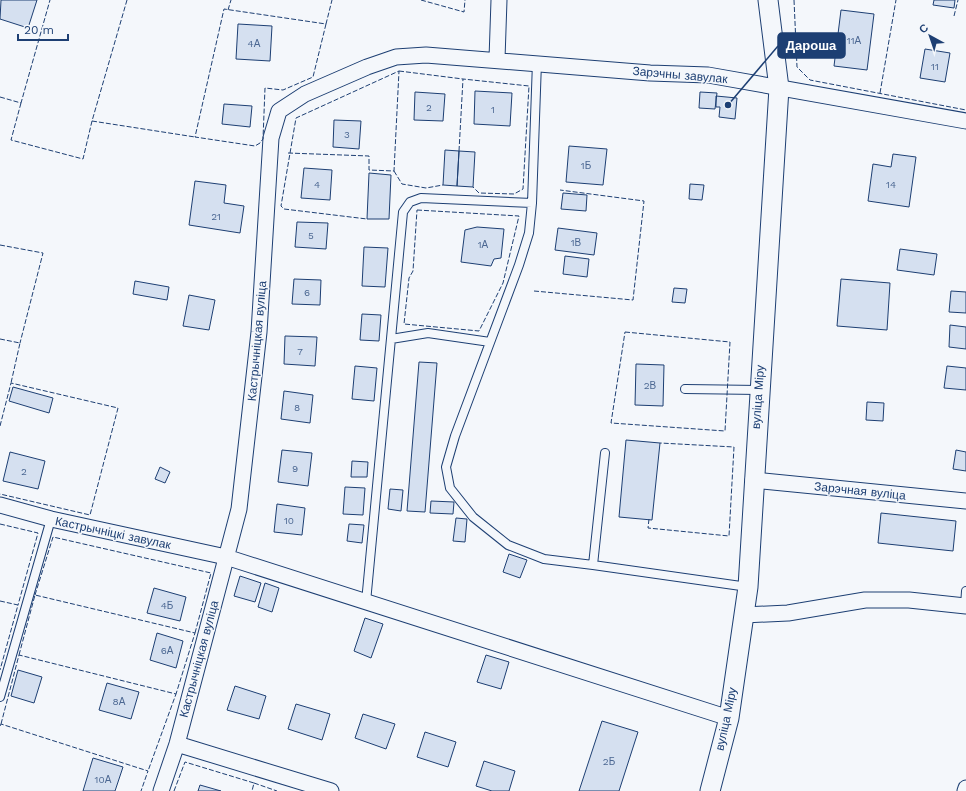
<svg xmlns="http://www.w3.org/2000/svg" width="966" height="791" font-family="'Work Sans',sans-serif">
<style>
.building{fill:#d5e0f0;stroke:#1d3f73}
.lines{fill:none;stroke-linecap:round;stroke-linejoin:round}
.service-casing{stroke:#1d3f73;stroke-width:10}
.minor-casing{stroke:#1d3f73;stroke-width:17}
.tertiary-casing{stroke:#1d3f73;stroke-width:21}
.service{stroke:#f4f7fb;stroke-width:8}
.minor{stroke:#f4f7fb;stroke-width:15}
.tertiary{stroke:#f4f7fb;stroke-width:19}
.fence{stroke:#1d3f73;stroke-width:1;stroke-dasharray:5 2;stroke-linecap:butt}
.labels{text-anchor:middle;stroke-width:3;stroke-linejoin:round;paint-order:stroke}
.number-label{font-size:10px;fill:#4b6792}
.street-label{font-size:12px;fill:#1d3f73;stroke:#f4f7fb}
.leader{fill:none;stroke:#1d3f73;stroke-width:1.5}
.callout-dot{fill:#1d3f73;stroke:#f4f7fb;stroke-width:1.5}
.callout{fill:#1d3f73;stroke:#1d3f73;stroke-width:1.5}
.callout-label{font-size:13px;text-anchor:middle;font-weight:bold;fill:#fff}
</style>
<rect width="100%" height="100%" fill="#f4f7fb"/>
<!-- building -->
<path class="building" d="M1 0H37L28 28 0 19Z
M934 0H955L954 8 933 5Z
M841 10 874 14 867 70 834 66Z
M238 24 272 26 270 61 236 59Z
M925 49 950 53 945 82 920 78Z
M475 91 512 93 510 126 474 124Z
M415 92 445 94 443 121 414 120Z
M700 92 717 93 715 109 699 108Z
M716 96 737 98 735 119 719 117 720 107H716Z
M224 104 252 106 250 127 222 124Z
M334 120 361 121 359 149 333 147Z
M569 146 607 149 603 185 566 182Z
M445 150 459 151 457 186 443 185Z
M459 151 475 152 473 187 457 186Z
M893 154 916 157 909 207 868 201 873 164 891 167Z
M304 168 332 170 330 200 301 198Z
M369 173 391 175 389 219H367Z
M195 181 226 185 224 203 244 206 240 233 189 225Z
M690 184 704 185 702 200 689 199Z
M563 193 587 195 586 211 561 209Z
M297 222 328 223 326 249 295 247Z
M477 227 504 229 501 258 494 259 491 266 461 262 465 230Z
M558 228 597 233 594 255 555 250Z
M364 247 388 248 385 287 362 286Z
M900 249 937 254 934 275 897 270Z
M565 256 589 259 587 277 563 274Z
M294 279 321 280 320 305 292 304Z
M841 279 890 283 887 330 837 326Z
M135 281 169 287 167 300 133 294Z
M674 288 687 289 685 303 672 302Z
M951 291 966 292V313L949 312Z
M189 295 215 300 209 330 183 326Z
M362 314 381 315 379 341 360 340Z
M950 325 966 327V349L949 347Z
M285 336 317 337 315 366 284 364Z
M419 362 437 363 425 512 407 511Z
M636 364 664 365 663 406 635 405Z
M355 366 377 368 374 401 352 399Z
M947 366 966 368V390L944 388Z
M13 387 53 398 49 413 9 401Z
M284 391 313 395 310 423 281 419Z
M867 402 884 403 883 421 866 420Z
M626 440 660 443 652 520 619 517Z
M282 450 312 453 308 486 278 482Z
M956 450 966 452V471L953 469Z
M10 452 45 461 38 489 3 481Z
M352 461 368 462 367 477H351Z
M160 467 170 472 165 483 155 479Z
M345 487 365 488 363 515 343 514Z
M390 489 403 490 401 511 388 509Z
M431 501 454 502 453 514 430 513Z
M277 504 305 508 302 535 274 532Z
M881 513 956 521 953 551 878 543Z
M456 518 467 519 465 542 453 541Z
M349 524 364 525 362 543 347 541Z
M509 554 527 560 520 578 503 572Z
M240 576 261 583 255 602 234 596Z
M265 583 279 588 272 612 258 607Z
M154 588 186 597 180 621 147 613Z
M365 618 383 624 371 658 354 651Z
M157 633 183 641 176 668 150 660Z
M486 655 509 662 501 689 477 682Z
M18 670 42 677 34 703 11 696Z
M107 683 139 692 131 719 99 710Z
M235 686 266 696 259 719 227 710Z
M296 704 330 714 322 740 288 729Z
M363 714 395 724 386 749 355 738Z
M602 721 638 732 619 791H579Z
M425 732 456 742 448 767 417 757Z
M93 758 123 767 115 791H83Z
M484 761 515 771 509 791H492L476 786Z
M200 785 221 791H198Z"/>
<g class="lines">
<!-- service casing -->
<g class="service-casing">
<path id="service" d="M537 62 532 203 529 233 519 265 455 436 446 467 450 488 473 517 508 545 544 559 593 565 748 587
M391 339 428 333 490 342
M685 389 759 390
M593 565 605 453
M366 602 403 212 410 202 421 198 532 203
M965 606 966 591
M0 697 51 519"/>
</g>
<!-- minor casing -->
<g class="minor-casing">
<path id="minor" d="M497 59 499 0
M753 480 966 501
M0 505 51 519 226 557 729 718
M744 615 788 613 865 600H909L966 606
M177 744 331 791
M161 791 177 744 239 509 259 332 271 138 279 111 305 94 367 67 396 57 426 55 650 73 708 75 966 121
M965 791 966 788"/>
</g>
<!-- tertiary casing -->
<g class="tertiary-casing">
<path id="tertiary" d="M710 791 729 718 748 587 779 88 768 0"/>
</g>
<!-- service -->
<use href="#service" class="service"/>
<!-- minor -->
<use href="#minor" class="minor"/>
<!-- tertiary -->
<use href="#tertiary" class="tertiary"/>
<!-- fence -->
<path class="fence" d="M421 0 464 12 465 0
M794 0 797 67 810 80 966 110
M228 10 231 0
M954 16 958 0
M326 24 313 77 283 90 265 88 263 139 260 143 255 146 195 137 224 9 326 24 332 0
M399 71 463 79
M880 93 896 0
M0 97 21 103 50 0
M21 103 11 140 83 159 92 121 127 0
M92 121 195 137
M459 151 463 79 529 86 523 189 514 194 479 193 473 187
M288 153 369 156V170L394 171 399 71 296 118 281 206 284 209 367 219
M394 171 402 184 426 188 443 185
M417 210 519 216 503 283 479 331 404 324 409 278 413 271Z
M0 245 43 253 20 343
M534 291 633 300 644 201 560 190
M625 332 730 342 725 431 611 423Z
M0 339 20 343 11 383
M0 426 11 383 118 408 90 515 0 494
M649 519 648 528 729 536 734 447 660 443
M0 524 38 533 18 605
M35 595 53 537 211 573 195 633
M0 601 18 605 0 670
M19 655 35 595 195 633 176 694
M1 724 19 655 176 694 148 771
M0 726 1 724 148 771 141 791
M254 783 277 791
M174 791 185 762 254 783 252 791"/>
</g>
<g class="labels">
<!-- number labels -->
<g class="number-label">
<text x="854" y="44">11А</text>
<text x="254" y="47">4А</text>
<text x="935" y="70">11</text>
<text x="429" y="111">2</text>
<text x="493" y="113">1</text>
<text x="347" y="138">3</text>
<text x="586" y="169">1Б</text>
<text x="317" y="188">4</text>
<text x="891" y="188">14</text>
<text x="216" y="220">21</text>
<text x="311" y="239">5</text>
<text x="576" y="246">1В</text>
<text x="483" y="248">1А</text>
<text x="307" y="296">6</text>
<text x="300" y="355">7</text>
<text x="650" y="389">2В</text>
<text x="297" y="411">8</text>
<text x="295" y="472">9</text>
<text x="24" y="475">2</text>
<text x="289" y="524">10</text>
<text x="167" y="609">4Б</text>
<text x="167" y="654">6А</text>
<text x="119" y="705">8А</text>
<text x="609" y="765">2Б</text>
<text x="103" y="783">10А</text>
</g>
<!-- street labels -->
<g class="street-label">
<text transform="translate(680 75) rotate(5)" y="4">Зарэчны завулак</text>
<text transform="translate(257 341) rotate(-85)" y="4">Кастрычніцкая вуліца</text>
<text transform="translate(758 397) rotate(-86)" y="4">вуліца Міру</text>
<text transform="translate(860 491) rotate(6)" y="4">Зарэчная вуліца</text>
<text transform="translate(113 533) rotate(12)" y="4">Кастрычніцкі завулак</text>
<text transform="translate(199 659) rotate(-75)" y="4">Кастрычніцкая вуліца</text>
<text transform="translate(726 719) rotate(-78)" y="4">вуліца Міру</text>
</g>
</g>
<!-- callouts -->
<path class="leader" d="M728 105L778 46"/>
<circle class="callout-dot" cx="728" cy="105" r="4"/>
<rect class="callout" x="778" y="33" width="67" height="25" rx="4"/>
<g class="callout-label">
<text x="811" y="50">Дароша</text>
</g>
<!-- north arrow -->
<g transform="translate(930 36) rotate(320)" stroke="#f4f7fb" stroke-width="3" paint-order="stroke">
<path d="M0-3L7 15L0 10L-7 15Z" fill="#1d3f73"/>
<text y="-6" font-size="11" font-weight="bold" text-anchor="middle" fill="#1d3f73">С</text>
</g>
<!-- scale -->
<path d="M18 34v6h50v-6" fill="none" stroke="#1d3f73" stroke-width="2"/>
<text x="24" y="34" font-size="12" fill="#1d3f73" stroke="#f4f7fb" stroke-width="3" paint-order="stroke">20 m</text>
</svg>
